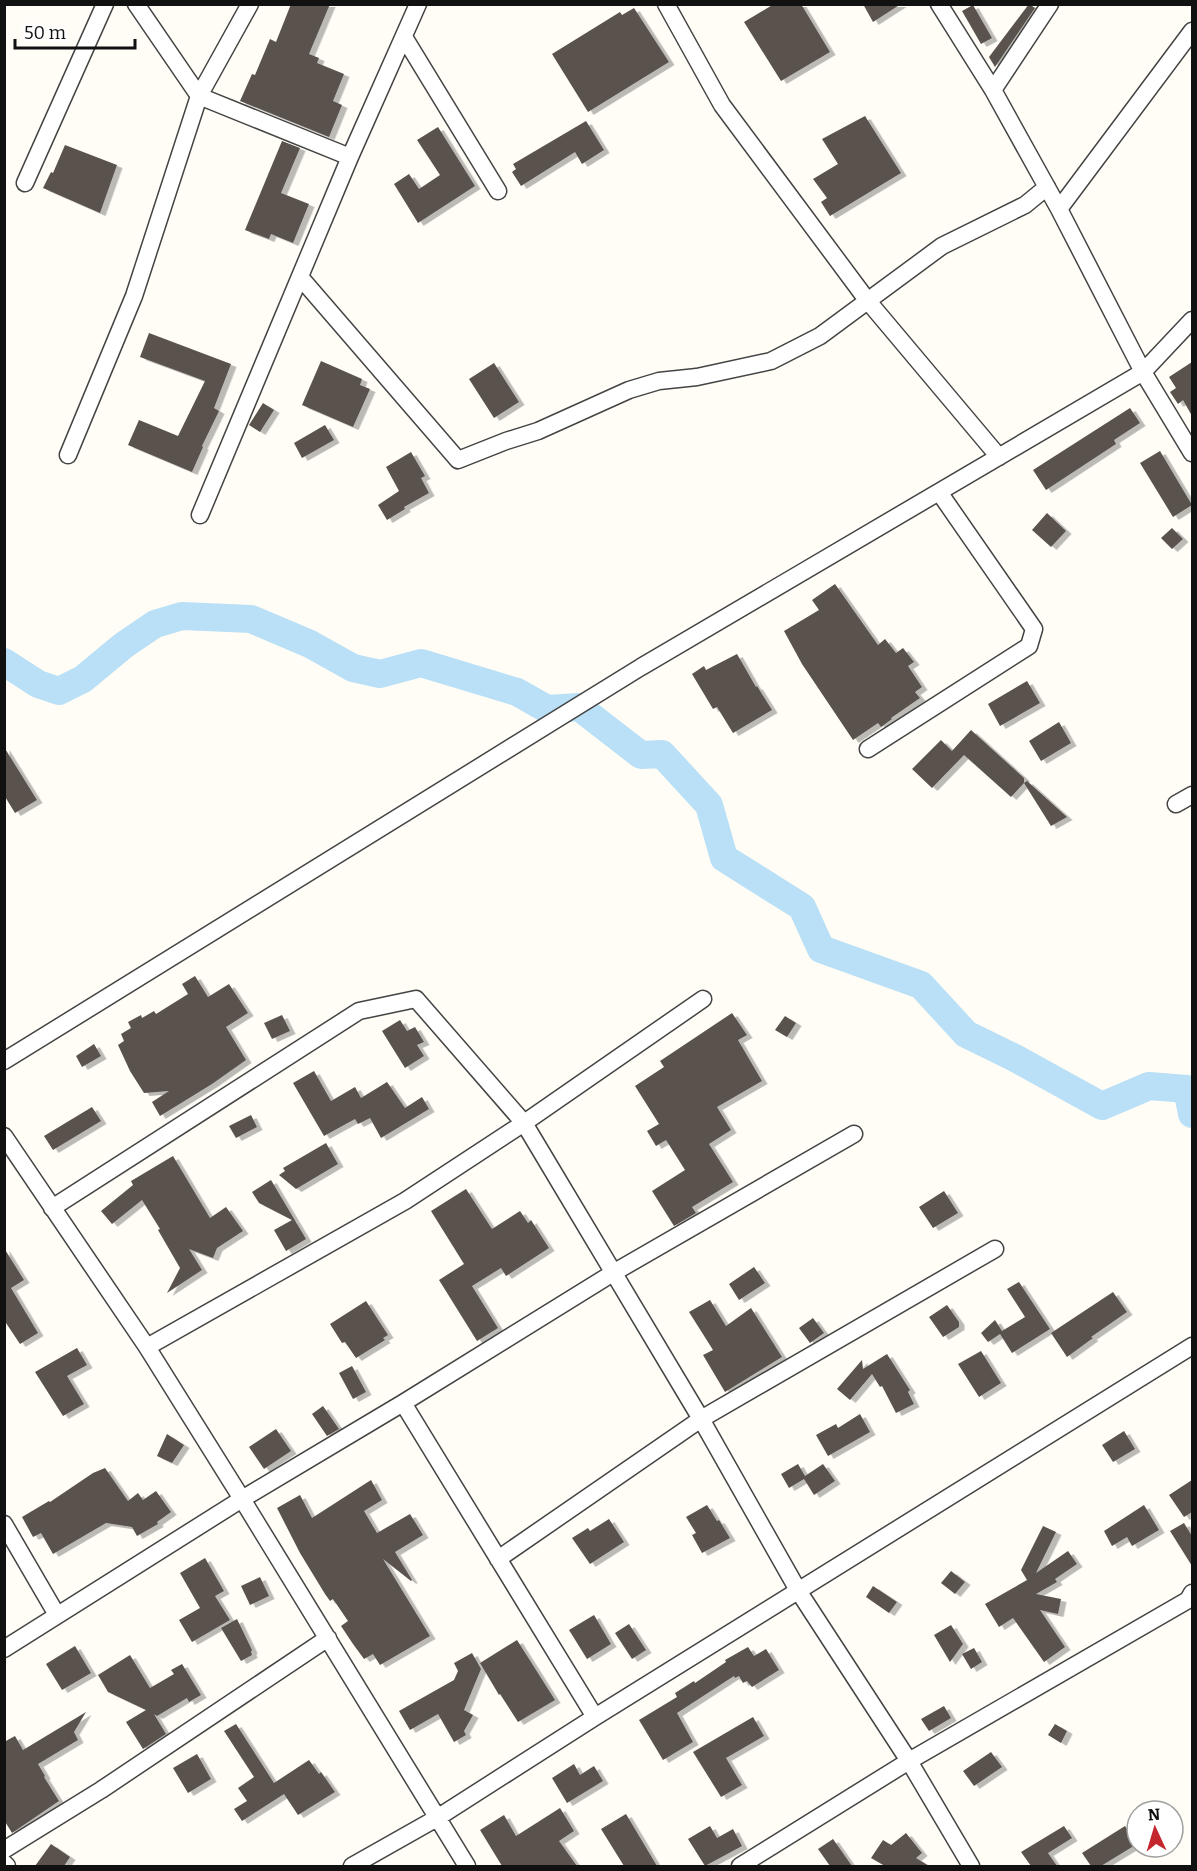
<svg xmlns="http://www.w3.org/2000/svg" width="1197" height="1871" font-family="Bitter,serif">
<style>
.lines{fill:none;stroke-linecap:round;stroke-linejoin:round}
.river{stroke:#b9e0f7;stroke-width:28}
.building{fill:#5a524d;filter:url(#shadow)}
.minor-casing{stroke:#444;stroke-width:19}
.minor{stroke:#fff;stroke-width:16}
</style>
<defs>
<filter id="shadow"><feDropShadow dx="5.5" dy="3" stdDeviation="0" flood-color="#0004"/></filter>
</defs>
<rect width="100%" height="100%" fill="#fffdf5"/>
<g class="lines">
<!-- river -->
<path class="river" d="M4 662 38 684 59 691 83 679 124 645 155 624 182 616 251 619 310 644 353 668 380 674 421 663 517 692 547 709 579 707 641 755 662 754 709 805 724 858 802 907 821 949 921 985 966 1034 1015 1058 1102 1106 1149 1086 1187 1089 1192 1114"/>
</g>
<!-- building -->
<path class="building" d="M291 4H330L309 54 319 58 317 63 344 74 333 101 342 105 329 137 240 101 252 74 255 75 270 39 276 42Z
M774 4H801L830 52 781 81 744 22Z
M863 4H901L873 22Z
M1029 4 1035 8 995 67 989 57Z
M973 5 992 38 981 44 962 11Z
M634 8 669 62 588 112 552 54 620 12 622 15Z
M865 116 901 173 830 216 821 202 827 198 813 179 838 164 822 139Z
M586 121 604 150 582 164 575 152 521 186 512 172 516 169 513 164Z
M438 127 475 186 418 223 394 184 409 174 419 189 440 175 417 140Z
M282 141 300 148 281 193 309 204 293 243 271 234 269 239 245 230Z
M65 145 117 165 100 213 43 188 51 172 53 173Z
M149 333 231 364 214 408 219 411 202 446 203 447 192 472 128 445 139 420 178 436 205 381 140 357Z
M321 361 362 379 360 385 370 389 353 427 302 405Z
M1192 362V416L1183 400 1178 404 1170 392 1176 388 1169 377Z
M494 363 519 402 494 418 469 379Z
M263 403 274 410 260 432 249 425Z
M1130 408 1140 423 1114 440 1116 444 1046 490 1033 470Z
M325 425 334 440 302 458 294 443Z
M1160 451 1192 505 1173 517 1140 463Z
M411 452 425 476 421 478 429 493 404 507 405 509 387 520 378 505 399 491 386 467Z
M1047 513 1066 531 1051 547 1032 530Z
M1172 528 1183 539 1172 549 1161 538Z
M835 584 878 645 885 639 896 653 903 648 914 662 908 666 922 687 915 692 920 698 891 718 892 719 881 727 878 723 853 740 802 664 784 631 819 610 812 600Z
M737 654 756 687 757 686 772 710 733 733 717 707 713 709 692 674 704 666 706 670Z
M1027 681 1040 703 1000 726 988 704Z
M1059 722 1071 743 1041 761 1029 741Z
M971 730 1024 778V783L1027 781 1067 817 1051 826 1024 783 1011 797 964 755 932 788 912 769 941 740 952 751Z
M4 747 37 800 15 813 4 795Z
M195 976 208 997 229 984 248 1013 226 1027 246 1060 212 1084 160 1116 152 1102 169 1091 144 1093 130 1071 118 1045 124 1041 121 1034 131 1028 128 1022 141 1015 142 1018 154 1011 156 1014 188 994 182 984Z
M732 1013 747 1035 738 1040 762 1081 717 1107 731 1130 709 1144 733 1182 692 1207 696 1213 674 1226 652 1191 685 1170 666 1140 656 1146 647 1131 659 1124 635 1086 664 1067 660 1061Z
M282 1015 290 1031 272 1039 264 1023Z
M785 1016 796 1023 787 1037 775 1030Z
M400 1020 407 1031 415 1027 424 1042 417 1045 424 1056 405 1068 382 1031Z
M94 1044 101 1056 82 1067 76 1056Z
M314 1071 331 1101 355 1087 361 1098 387 1082 405 1108 422 1097 429 1109 381 1138 370 1118 358 1124 355 1119 324 1136 293 1083Z
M92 1107 101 1121 53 1150 44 1136Z
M251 1115 257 1127 236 1138 229 1126Z
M326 1143 338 1164 296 1189 279 1175 285 1171 283 1168Z
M173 1156 210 1218 226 1207 243 1231 217 1248 213 1258 189 1249 202 1270 167 1293 180 1268 158 1230 160 1229 142 1200 112 1224 101 1211 133 1185 131 1181Z
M271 1180 306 1239 286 1251 274 1230 292 1220 259 1203 252 1192Z
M466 1189 492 1229 520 1211 528 1223 531 1220 549 1248 506 1276 501 1268 472 1286 498 1328 477 1341 439 1280 464 1264 431 1211Z
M944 1191 958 1213 933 1228 919 1207Z
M4 1248 24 1280 11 1288 38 1333 20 1344 4 1320Z
M754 1267 765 1283 739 1300 729 1284Z
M1019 1282 1050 1329 1012 1353 1000 1334 988 1342 981 1333 995 1320 1002 1331 1025 1317 1007 1289Z
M1113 1292 1127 1312 1091 1337 1093 1338 1067 1357 1051 1333Z
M710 1300 726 1326 751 1308 782 1357 725 1392 703 1355 713 1350 689 1312Z
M366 1301 388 1335 383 1338 385 1340 356 1358 345 1342 342 1343 330 1324Z
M947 1305 959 1322V1327L943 1337 929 1317Z
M813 1318 824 1333 810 1343 799 1328Z
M77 1348 87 1365 67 1376 84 1404 63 1416 35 1372Z
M981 1351 1001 1383 979 1397 958 1364Z
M887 1354 910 1390 908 1392 914 1404 896 1413 882 1386 880 1387 872 1374 850 1400 837 1389 862 1360 863 1369Z
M352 1366 366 1392 353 1399 339 1373Z
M323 1406 339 1429 327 1436 312 1414Z
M860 1414 870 1432 828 1456 816 1435 836 1424 838 1428Z
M276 1429 291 1451 264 1469 249 1447Z
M1124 1431 1135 1449 1113 1462 1102 1445Z
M167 1434 184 1445 172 1463 157 1456Z
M798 1464 805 1476 823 1464 835 1481 814 1495 804 1479 789 1488 781 1474Z
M105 1468 128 1501 138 1493 143 1500 156 1491 171 1512 157 1522 158 1524 137 1536 132 1527 106 1523 53 1554 41 1533 33 1537 22 1517 49 1501 50 1502 93 1473Z
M371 1480 382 1500 364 1511 377 1533 410 1514 423 1535 395 1552 412 1580 411 1581 383 1559 430 1636 380 1665 373 1654 364 1659 353 1644 341 1626 348 1621 333 1599 330 1601 325 1594 300 1553 277 1508 300 1495 312 1518Z
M1192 1480V1512L1184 1517 1169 1495Z
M707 1505 717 1521 719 1520 730 1538 702 1553 692 1535 696 1533 686 1517Z
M1144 1505 1159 1530 1132 1546 1127 1537 1112 1546 1104 1531Z
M609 1519 624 1542 590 1564 572 1538 588 1528 590 1531Z
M1184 1523 1192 1536V1566L1170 1531Z
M1043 1526 1056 1532 1036 1573 1068 1551 1077 1564 1055 1579 1057 1582 1036 1594 1061 1599 1058 1614 1040 1610 1065 1647 1044 1662 1013 1618 999 1627 985 1604 1027 1580 1021 1570Z
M205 1558 224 1591 215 1596 230 1620 192 1642 179 1620 200 1608 180 1573Z
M951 1571 965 1582 955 1594 941 1583Z
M260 1577 269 1596 250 1605 241 1586Z
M873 1586 897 1602 889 1613 866 1597Z
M594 1615 611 1644 587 1659 569 1630Z
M237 1619 252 1650 251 1652 252 1655 241 1661 221 1628Z
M629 1624 646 1650 632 1659 615 1633Z
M951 1625 963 1644 950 1662 934 1635Z
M517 1640 555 1700 518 1722 500 1694 499 1695 480 1663Z
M75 1646 91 1673 62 1690 46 1664Z
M748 1647 754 1656 766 1649 779 1670 752 1687 747 1681 743 1683 739 1676 735 1678 734 1676 677 1713 693 1742 663 1760 639 1720 677 1697 675 1693 694 1681 695 1683 726 1662 725 1660Z
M974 1648 982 1662 971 1669 962 1654Z
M472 1653 481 1669 464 1710 473 1715 464 1731 466 1735 454 1742 438 1714 410 1730 399 1711 454 1680 458 1671 454 1663Z
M130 1655 150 1688 174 1674 171 1670 182 1664 201 1695 189 1702 187 1698 157 1716 154 1714 166 1734 143 1749 126 1722 146 1710 108 1692 98 1675Z
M944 1706 951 1718 929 1731 921 1719Z
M86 1712 74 1732 78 1740 38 1764 45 1776 44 1777 59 1801 12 1833 4 1820V1742L15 1736 23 1750Z
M753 1717 764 1736 726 1758 742 1785 721 1797 693 1752Z
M236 1724 274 1783 309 1760 319 1774 321 1772 335 1792 298 1815 284 1794 242 1821 234 1809 247 1801 238 1788 254 1777 224 1731Z
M1055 1724 1067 1731 1061 1743 1048 1735Z
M991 1752 1002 1767 974 1786 963 1771Z
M197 1754 211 1779 188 1793 173 1768Z
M574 1764 580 1775 594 1766 603 1781 567 1803 552 1778Z
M560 1808 574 1831 559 1841 577 1866H502L480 1830 504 1815 516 1836Z
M626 1814 657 1866H624L601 1829Z
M710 1826 717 1838 733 1829 742 1846 705 1866 688 1839Z
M1064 1826 1072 1838 1048 1853 1057 1866H1031L1021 1852Z
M1125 1826 1137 1844 1101 1866H1091L1082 1853Z
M906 1833 922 1853 916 1858 929 1866H885L871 1858 883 1840 891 1845Z
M833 1839 852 1866H830L818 1849Z
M51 1844 70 1857 64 1866H35Z"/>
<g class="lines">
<!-- minor casing -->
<g class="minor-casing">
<path id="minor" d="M136 4 199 96 350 157
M666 4 722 105 867 300 999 457
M939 4 993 90 1059 209 1143 372 1192 453
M404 37 498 191
M993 90 1050 4
M25 183 105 4
M1059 209 1192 31
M300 277 458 460 506 441 538 431 629 390 659 381 697 377 771 361 820 336 942 246 1025 205 1047 187
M68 455 134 296 199 96 250 4
M200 515 350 157 418 4
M868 749 1029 646 1034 629 939 492
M1176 804 1192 795
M4 1061 641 667 1143 372 1192 320
M4 1136 147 1347 242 1499 467 1866
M52 1208 359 1011 416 999 524 1123 701 1419 799 1592 909 1761 971 1866
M147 1347 405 1201 524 1123 703 999
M403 1403 595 1717
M4 1524 57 1615
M498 1559 701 1419 995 1249
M4 1649 242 1499 403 1403 613 1273 854 1134
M4 1850 101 1790 328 1638
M4 1863 7 1866
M352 1866 437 1818 595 1717 1192 1346
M740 1866 909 1761 1188 1600 1192 1593"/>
</g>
<!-- minor -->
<use href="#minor" class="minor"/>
</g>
<!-- border -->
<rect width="1197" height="1871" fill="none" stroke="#111111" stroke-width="12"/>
<!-- north arrow -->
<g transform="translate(1155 1829) rotate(356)"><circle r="28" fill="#ffffff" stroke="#a0a0a0" stroke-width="1.5"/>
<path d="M0-4.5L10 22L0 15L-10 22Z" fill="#c4262e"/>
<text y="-9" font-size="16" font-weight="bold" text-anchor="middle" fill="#111111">N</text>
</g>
<!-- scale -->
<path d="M15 39v9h120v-9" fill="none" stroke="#111111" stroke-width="3"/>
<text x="24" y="39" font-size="18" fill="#111111" stroke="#ffffff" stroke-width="4.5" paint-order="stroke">50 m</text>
</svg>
